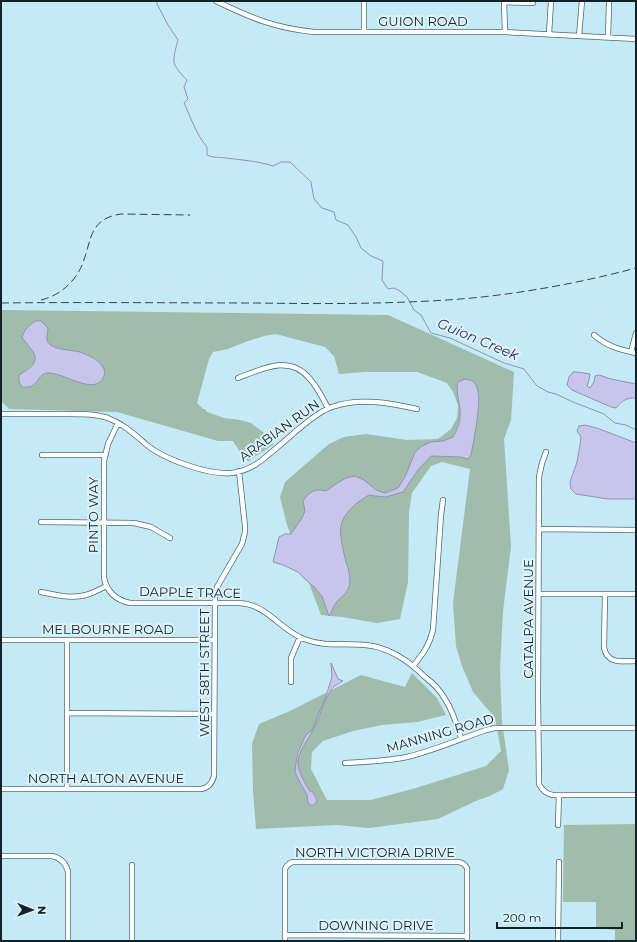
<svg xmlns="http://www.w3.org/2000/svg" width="637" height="942" font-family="Montserrat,sans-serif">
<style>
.green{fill:#a0bcaa}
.water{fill:#c7c5ec;stroke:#9194b1}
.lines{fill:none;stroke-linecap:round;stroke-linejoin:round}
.stream{stroke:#9194b1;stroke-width:1}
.minor-casing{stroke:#486a77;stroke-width:6}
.minor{stroke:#fff;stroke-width:4.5}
.rail{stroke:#33464d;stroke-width:1;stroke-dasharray:8 4;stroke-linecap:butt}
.labels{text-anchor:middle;stroke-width:4;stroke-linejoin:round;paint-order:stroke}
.street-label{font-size:13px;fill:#132227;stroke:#ddf4fc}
.water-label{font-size:14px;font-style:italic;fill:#362f60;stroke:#ddf4fc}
</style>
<rect width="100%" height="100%" fill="#c4e9f7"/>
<!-- green -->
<path class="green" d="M2 310 388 315 514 372 511 420 504 439 511 546 503 611 500 670 502 722 509 770 503 789 490 796 478 800 438 819 369 828 336 825 256 829 253 790 252 744 259 724 290 711 361 675 405 687 412 673 437 698 446 715 417 722 382 725 353 731 323 741 312 752 311 769 327 800H371L416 788 486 766 501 751 495 718 473 692 462 666 456 646 453 603 470 469 442 462 431 466 412 493 409 512 408 582 400 619 377 623 342 617 321 615 287 525 280 497 285 482 329 444 344 437 366 434 407 440 438 439 451 429 457 418 458 405 453 392 447 383 417 372H364L339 374 334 356 325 347 276 334 264 336 248 341 228 349 213 352 209 359 197 403 203 409H205L207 412 224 418 240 420 251 423 272 439 273 445 248 461 242 455 233 441H218L117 412 9 409 2 402Z
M636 824V941H615V930L596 928V902H563L564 825Z"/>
<!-- water -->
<path class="water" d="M36 321H41L48 328C48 332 46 337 47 340 49 350 72 350 80 352 88 355 98 359 103 367 105 370 105 373 104 376 96 398 62 371 47 373 35 375 40 389 22 387L19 382V375C29 369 42 362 31 349 28 345 25 342 22 337 25 329 29 325 36 321Z
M573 372H577L590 374 589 380 587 386 590 388 594 382 595 376 599 375 611 379 636 384V398C626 398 623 400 616 408L611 407 572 390 567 385 569 377Z
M465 379C470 380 473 380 476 385 483 397 474 439 471 455L469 458 467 459 461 457 431 456 418 470 403 492 386 497 375 496 369 495C358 501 343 513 341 526 339 534 344 554 346 562 349 571 352 581 348 589 346 595 339 598 336 603 332 607 333 611 329 616L322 596 314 587 305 579 298 572 283 565 273 562 279 537 285 534H291L302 518 305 511 303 501C309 492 315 488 326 491L336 484 346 478 355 476 364 480 376 490 385 493 390 491 398 488 405 477 415 452 422 446 431 442 443 441 453 437C457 430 460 423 460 415 461 403 455 395 458 382Z
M585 425 597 428 636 443V499H608L576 494 571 489 570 482 577 462 580 445 581 437 577 431 579 426Z
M331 663 332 665 338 679 343 681C339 684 333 686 331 690 323 702 320 718 313 730 308 740 300 749 298 760 297 771 305 783 310 791L313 792 317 801 315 804 312 806 308 803 307 795 297 777 295 772 296 763 298 752 306 735 311 731 315 724 317 717 325 699 332 677Z"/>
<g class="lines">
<!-- stream -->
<path class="stream" d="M157 1V4L168 25 178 40C177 44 173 57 174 62 175 68 183 76 187 80L184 87 188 99 184 103C191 118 196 134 207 147V155C213 158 219 157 226 158 241 160 258 161 273 166L281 162H290L311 182 314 199 322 208 334 212 336 220 348 225 356 237 361 248 371 256 383 261 382 280 388 289 394 288 400 291 407 297 414 310 421 315 431 333 450 338 504 363 524 369 537 386 548 392 556 394 573 402 604 414 615 423 626 425 636 430"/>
<!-- minor casing -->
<g class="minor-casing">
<path id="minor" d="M216 1C251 18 275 28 314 32H505L636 39
M504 1 505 32
M504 2 533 3
M364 32V1
M549 34 551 1
M579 36 582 1
M608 37 609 3
M594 335C606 346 621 350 636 353
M631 352 636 333
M238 378C262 369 290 354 310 379 318 388 323 399 328 408
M1 414C19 414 38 414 56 414 73 414 91 413 108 418 124 424 135 435 148 446 166 460 209 475 231 473 243 472 253 467 262 460 273 451 284 442 295 432 306 423 318 412 332 407 359 397 390 403 417 409
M118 423 108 444 104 461V578C107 592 116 600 130 603H239C267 604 280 630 304 639 324 647 344 643 365 645 389 647 408 660 425 677 433 683 440 690 445 699 453 711 457 725 461 738
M546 452 542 463 539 477 538 698 539 784C542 790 546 794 553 795H636
M42 455H105
M41 522 134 523 151 527 170 538
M539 529 636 530
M41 592C56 595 71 599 86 595 93 593 100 589 107 586
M539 594H636
M605 594 604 648C608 665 623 661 636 661
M1 640H214
M413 666C423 654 429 646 433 630L441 515 443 500
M291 682V658L300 637
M67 713 214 714
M345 763C366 762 387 761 407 757 433 751 460 739 486 730L495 728H636
M1 789H201C208 788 212 784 214 776L215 597 217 587 242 544 245 532V526L239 471
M67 789V640
M558 825 559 795
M1 856H52C61 858 66 863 68 872V941
M285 935 467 936
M132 941V865
M285 941V869C287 865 289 863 293 862H459L464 864 467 868V941
M558 941 559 862"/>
</g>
<!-- minor -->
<use href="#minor" class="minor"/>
<!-- rail -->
<path class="rail" d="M41 300C59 296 75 282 82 265 92 241 88 219 121 214L190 215
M1 303C86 302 172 303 258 303 321 304 384 304 447 300 509 296 576 284 636 268"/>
</g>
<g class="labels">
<!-- street labels -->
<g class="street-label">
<text x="423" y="26">GUION ROAD</text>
<text transform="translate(279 430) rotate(-36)" y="5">ARABIAN RUN</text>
<text transform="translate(93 515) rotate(-90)" y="5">PINTO WAY</text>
<text transform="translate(190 592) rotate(1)" y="5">DAPPLE TRACE</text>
<text transform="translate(528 619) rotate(-90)" y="5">CATALPA AVENUE</text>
<text x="108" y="634">MELBOURNE ROAD</text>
<text transform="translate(204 673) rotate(-90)" y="5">WEST 58TH STREET</text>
<text transform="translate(440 733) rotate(-16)" y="5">MANNING ROAD</text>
<text x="106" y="783">NORTH ALTON AVENUE</text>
<text x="375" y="857">NORTH VICTORIA DRIVE</text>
<text x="376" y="930">DOWNING DRIVE</text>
</g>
<!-- water labels -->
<g class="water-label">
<text transform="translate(478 339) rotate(23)" y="5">Guion Creek</text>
</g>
</g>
<!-- border -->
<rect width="637" height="942" fill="none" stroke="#132227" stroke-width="4"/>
<!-- north arrow -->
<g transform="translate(32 910) rotate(91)" stroke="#ddf4fc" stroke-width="3" paint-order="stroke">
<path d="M0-3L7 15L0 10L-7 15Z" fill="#132227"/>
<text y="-6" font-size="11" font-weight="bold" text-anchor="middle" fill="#132227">N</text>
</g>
<!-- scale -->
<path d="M497 922v6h125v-6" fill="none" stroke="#132227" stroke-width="2"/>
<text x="503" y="922" font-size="12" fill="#132227" stroke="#ddf4fc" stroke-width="3" paint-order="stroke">200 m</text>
</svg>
